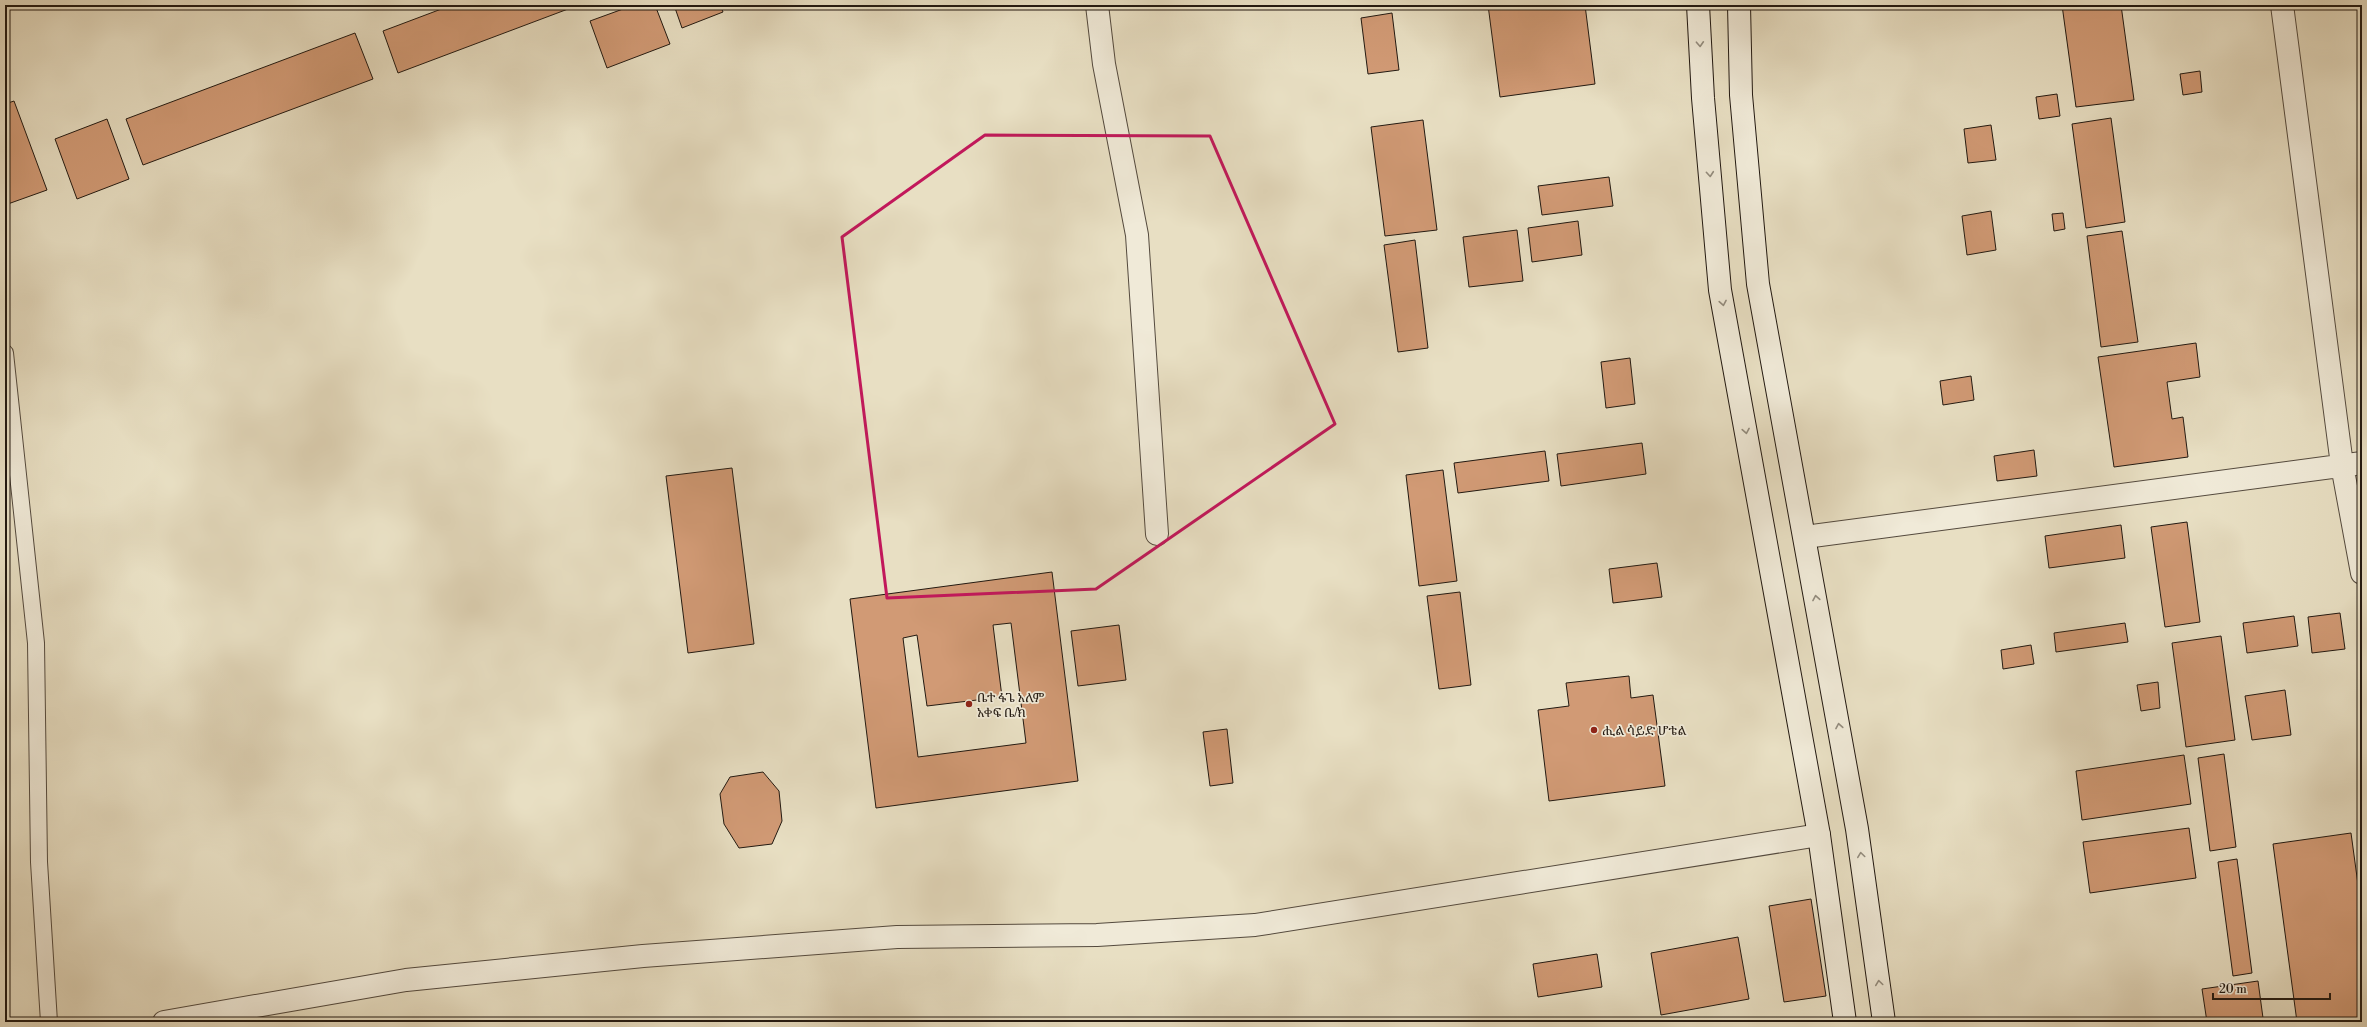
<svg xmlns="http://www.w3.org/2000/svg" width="2367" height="1027" font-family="'Libre Bodoni','Noto Serif Ethiopic',serif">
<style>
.building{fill:#d19a75;stroke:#221911;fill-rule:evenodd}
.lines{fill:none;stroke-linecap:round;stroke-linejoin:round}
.lane-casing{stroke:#544a3e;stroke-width:18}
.street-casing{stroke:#544a3e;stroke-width:24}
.secondary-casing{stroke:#221911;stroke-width:24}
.lane{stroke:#f0ead8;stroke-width:16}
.street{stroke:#f0ead8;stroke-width:22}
.secondary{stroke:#f0ead8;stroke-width:22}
.oneway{stroke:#938c7e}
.marked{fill:none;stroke:#c2185b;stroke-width:3;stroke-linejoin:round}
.poi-dot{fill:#8f2418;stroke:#f0ead8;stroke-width:1.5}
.labels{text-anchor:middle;stroke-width:3.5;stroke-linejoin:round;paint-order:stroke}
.poi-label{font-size:13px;fill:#221911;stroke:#f0ead8;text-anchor:start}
</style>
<rect width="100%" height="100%" fill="#e8dfc3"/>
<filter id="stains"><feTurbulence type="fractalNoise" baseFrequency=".005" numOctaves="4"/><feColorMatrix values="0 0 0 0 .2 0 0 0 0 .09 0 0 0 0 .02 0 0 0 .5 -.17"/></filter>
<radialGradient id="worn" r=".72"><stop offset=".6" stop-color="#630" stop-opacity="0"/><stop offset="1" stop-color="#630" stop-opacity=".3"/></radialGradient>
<!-- building -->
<path class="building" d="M452 5H576V6L398 73 383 31Z
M634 5H655L670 44 607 68 590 21Z
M674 5H720L723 12 682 28Z
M1362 5H1386L1362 8Z
M1488 5H1585L1595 84 1500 97Z
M2062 5H2121L2134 100 2076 107Z
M1392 13 1399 70 1368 74 1361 18Z
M355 33 373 79 143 165 126 119Z
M2200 71 2202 92 2183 95 2180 74Z
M2057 94 2060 116 2039 119 2036 97Z
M14 101 47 190 5 205V104Z
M2111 118 2125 222 2086 228 2072 124Z
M107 119 129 179 77 199 55 139Z
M1423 120 1437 230 1385 236 1371 127Z
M1991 125 1996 160 1968 163 1964 129Z
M1609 177 1613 206 1542 215 1538 186Z
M1991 211 1996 250 1967 255 1962 216Z
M2063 213 2065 229 2054 231 2052 214Z
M1578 221 1582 255 1532 262 1528 228Z
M1517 230 1523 281 1469 287 1463 237Z
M2122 231 2138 342 2101 347 2087 236Z
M1415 240 1428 348 1398 352 1384 245Z
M2196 343 2200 377 2167 382 2172 419 2183 417 2188 457 2114 467 2098 357Z
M1630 358 1635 404 1606 408 1601 362Z
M1971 376 1974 400 1943 405 1940 381Z
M1642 443 1646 474 1561 486 1557 454Z
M2034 450 2037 476 1997 481 1994 456Z
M1545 451 1549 481 1458 493 1454 463Z
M732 468 754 644 688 653 666 476Z
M1443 470 1457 581 1419 586 1406 475Z
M2187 522 2200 622 2165 627 2151 527Z
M2121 525 2125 558 2049 568 2045 536Z
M1657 563 1662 597 1613 603 1609 569Z
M1052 572 1078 781 876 808 850 599ZM1011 623 1026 743 918 757 903 638 917 635 927 706 1002 697 993 625Z
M1460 592 1471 685 1439 689 1427 596Z
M2340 613 2345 649 2312 653 2308 617Z
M2294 616 2298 646 2247 653 2243 623Z
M2125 623 2128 642 2056 652 2054 633Z
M1119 625 1126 680 1078 686 1071 631Z
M2221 636 2235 740 2186 747 2172 643Z
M2031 645 2034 664 2003 669 2001 650Z
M1629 676 1631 698 1653 695 1665 786 1549 801 1538 710 1569 706 1566 683Z
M2158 682 2160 708 2141 711 2137 685Z
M2285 690 2291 735 2252 740 2245 696Z
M1227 729 1233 783 1210 786 1203 732Z
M2224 754 2236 847 2210 851 2198 758Z
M2184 755 2191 804 2082 820 2076 771Z
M763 772 779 791 782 821 772 844 739 848 724 824 720 794 730 777Z
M2189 828 2196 878 2090 893 2083 842Z
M2351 833 2362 914V1022H2297L2273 844Z
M2237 859 2252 973 2233 976 2218 862Z
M1811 899 1826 996 1784 1002 1769 906Z
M1738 937 1749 999 1661 1015 1651 953Z
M1597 954 1602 987 1538 997 1533 964Z
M2258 981 2263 1018 2234 1022H2207L2202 989Z"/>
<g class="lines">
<!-- lane casing -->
<g class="lane-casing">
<path id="lane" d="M5 353 36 643 39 862 49 1022"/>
</g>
<!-- street casing -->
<g class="street-casing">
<path id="street" d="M1097 5 1104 64 1137 235 1157 534
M2282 5 2342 465 2362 573
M1805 537 2362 463
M164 1022 406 980 643 956 897 937 1097 935 1255 925 1819 835"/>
</g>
<!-- secondary casing -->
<g class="secondary-casing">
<path id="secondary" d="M1698 5 1703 98 1720 290 1819 835 1845 1022
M1739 5 1741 95 1758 284 1857 829 1884 1022"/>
</g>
<!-- lane -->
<use href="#lane" class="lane"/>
<!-- street -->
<use href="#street" class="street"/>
<!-- secondary -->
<use href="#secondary" class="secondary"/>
</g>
<!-- one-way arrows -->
<defs><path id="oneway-chevron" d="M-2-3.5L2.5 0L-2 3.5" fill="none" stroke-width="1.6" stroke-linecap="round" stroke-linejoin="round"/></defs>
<g class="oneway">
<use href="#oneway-chevron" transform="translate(1700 44) rotate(87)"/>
<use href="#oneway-chevron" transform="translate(1710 174) rotate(85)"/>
<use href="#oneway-chevron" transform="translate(1723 303) rotate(80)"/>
<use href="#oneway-chevron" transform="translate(1746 431) rotate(80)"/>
<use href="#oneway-chevron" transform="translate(1816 598) rotate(-100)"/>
<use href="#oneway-chevron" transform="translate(1839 726) rotate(-100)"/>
<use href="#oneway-chevron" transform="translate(1861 855) rotate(-98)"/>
<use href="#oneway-chevron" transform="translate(1879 983) rotate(-98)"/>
</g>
<!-- marked area -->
<path class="marked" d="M985 135 1210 136 1335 424 1096 589 887 598 842 237Z"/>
<!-- markers -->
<g class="poi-dot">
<circle cx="969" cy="704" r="4"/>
<circle cx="1594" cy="730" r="4"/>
</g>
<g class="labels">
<!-- poi labels -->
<g class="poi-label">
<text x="977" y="702">ቤተ ፋጌ አለም<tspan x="977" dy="15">አቀፍ ቤ/ክ</tspan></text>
<text x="1602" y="735">ሒል ሳይድ ሆቴል</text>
</g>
</g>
<!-- margin -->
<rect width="2367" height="1027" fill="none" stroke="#e8dfc3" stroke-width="20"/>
<rect x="6" y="6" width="2355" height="1015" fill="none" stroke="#221911" stroke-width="2"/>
<rect x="10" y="10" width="2347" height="1007" fill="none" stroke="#221911"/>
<!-- scale -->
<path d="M2213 993v6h117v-6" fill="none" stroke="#221911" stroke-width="2"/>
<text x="2219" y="993" font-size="12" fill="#221911" stroke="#f0ead8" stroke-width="3" paint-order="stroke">20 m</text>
<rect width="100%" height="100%" filter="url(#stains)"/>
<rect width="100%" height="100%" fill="url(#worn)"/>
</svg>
